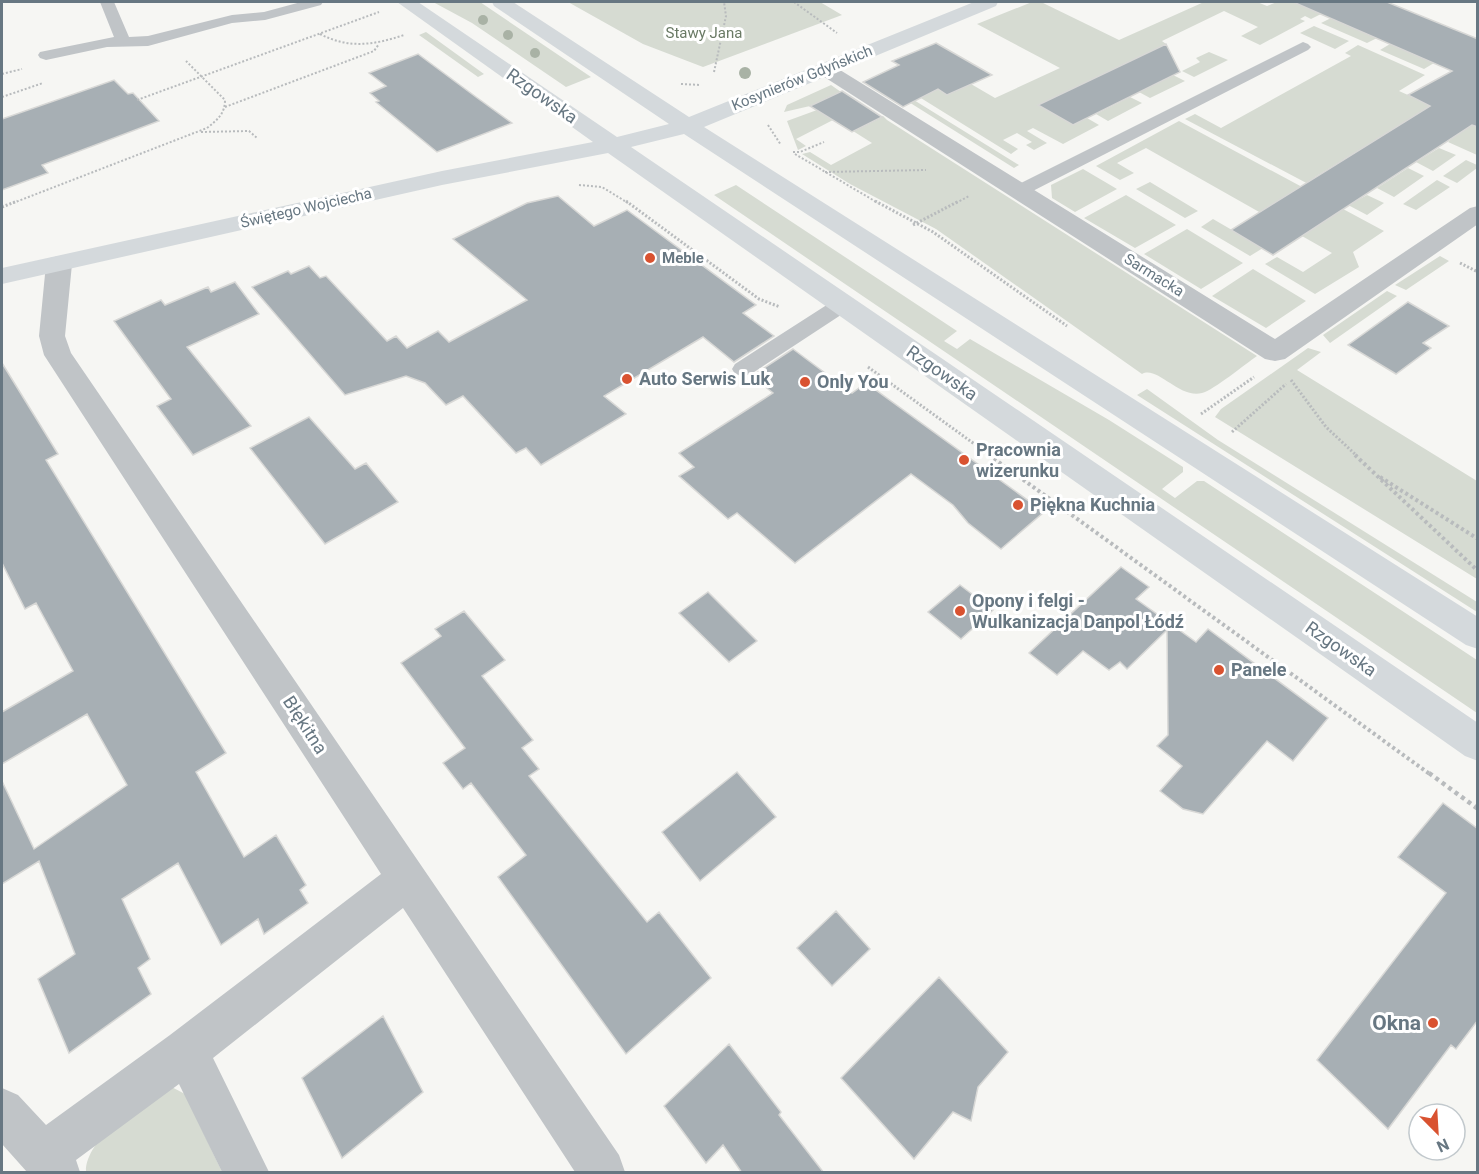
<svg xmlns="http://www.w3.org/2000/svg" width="1479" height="1174" font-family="Roboto,sans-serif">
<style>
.green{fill:#d6dbd2}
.building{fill:#a7afb4;stroke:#d8d8d6;stroke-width:1.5}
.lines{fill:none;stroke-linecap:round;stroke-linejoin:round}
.path-far3{stroke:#b8bbbd;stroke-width:2;stroke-dasharray:2 2;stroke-linecap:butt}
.path-far2{stroke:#b8bbbd;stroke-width:3;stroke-dasharray:2 2;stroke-linecap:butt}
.path-far1{stroke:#b8bbbd;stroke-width:4;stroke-dasharray:3 3;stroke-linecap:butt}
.path{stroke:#b8bbbd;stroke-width:4.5;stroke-dasharray:4 4;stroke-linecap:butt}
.lane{fill:#c0c4c7;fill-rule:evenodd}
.street{fill:#c0c4c7;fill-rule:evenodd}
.secondary{fill:#d4d9dc;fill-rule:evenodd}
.tree{fill:#a9b2a5}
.poi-dot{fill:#d95230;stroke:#fff;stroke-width:2}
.labels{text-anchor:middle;stroke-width:6;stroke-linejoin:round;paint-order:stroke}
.far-park-label{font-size:15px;fill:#6a7a65;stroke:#fff}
.far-street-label{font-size:15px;fill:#677782;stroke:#fff}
.far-poi-label{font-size:15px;font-weight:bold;fill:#677782;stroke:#fff;text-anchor:start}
.street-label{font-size:18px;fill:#677782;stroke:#fff}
.poi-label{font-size:18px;font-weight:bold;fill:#677782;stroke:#fff;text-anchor:start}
.near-poi-label{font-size:21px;font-weight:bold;fill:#677782;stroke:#fff;text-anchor:end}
</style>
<rect width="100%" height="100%" fill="#f6f6f3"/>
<!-- green -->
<path class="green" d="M433 2H480L591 77 566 87 472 23Z
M568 2H820L842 15 703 67 643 44Z
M1032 2H1041L1119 40 1204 2H1257L1267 6 1277 2H1306L1301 4 1321 14 1311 19 1305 16 1300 19 1305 21 1260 45 1241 36 1258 27 1224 11 1162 41 1166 44 1038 105 1073 125 1087 118 1099 125 1063 144 1033 128 1027 131 1047 143 1034 150 1026 145 1032 142 1017 133 1003 140 1018 149 1011 154 916 95 934 87 947 95 971 84 995 98 1060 68 977 24Z
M1331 18 1377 38 1367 43 1321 23Z
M1314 26 1349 41 1335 49 1300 33Z
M426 32 484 74 478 77 419 35Z
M1390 44 1434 63 1424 69 1380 50Z
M1358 45 1425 75 1399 91 1477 126V155L1448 142 1455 136 1413 117 1315 177 1358 200 1367 195 1384 203 1367 215 1185 119 1195 114 1221 128 1351 56 1345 53Z
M1209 52 1228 60 1194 77 1182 71 1200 62 1196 58Z
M1173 75 1185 81 1150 98 1139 92Z
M831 85 841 92 810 106 784 112 787 105Z
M909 97 1019 165 1014 168 904 99Z
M1130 97 1142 103 1108 121 1096 114Z
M817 110 833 120 796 139 806 146 798 150 787 121Z
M883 116 887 120 1257 356C1245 364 1214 390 1202 393 1179 399 1157 365 1142 374L936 229 850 184 802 154 810 152 831 165 872 143 853 131Z
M1179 121 1384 231 1353 252 1359 267 1315 294 1265 264 1277 257 1303 272 1332 253 1146 148 1117 163 1134 173 1120 180 1096 166Z
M1439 148 1456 155 1433 171 1416 162Z
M1466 160 1477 165V168L1457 183 1443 176Z
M1408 168 1424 176 1394 197 1377 188Z
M1083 169 1117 189 1075 212 1052 198 1051 185Z
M1437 180 1450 187 1416 210 1403 204Z
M1150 182 1198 211 1185 218 1136 189Z
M736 185 957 331 944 341 957 349 970 339 1109 420 1183 467V472L1162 489 1175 498 1197 481H1204L1477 660V713L714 195Z
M1126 195 1176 225 1135 248 1084 218Z
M1213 219 1263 248 1250 256 1201 227Z
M1187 229 1243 263 1201 289 1144 254Z
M1440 256 1449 261 1406 290 1395 285Z
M1253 269 1306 301 1266 328 1212 296Z
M1387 291 1397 296 1330 343 1323 335Z
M1308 348 1321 352 1297 370 1477 481V579L1215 417 1221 409Z
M1147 389 1218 440 1477 602V612L1137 395Z
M162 1082 185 1094 222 1172H86C85 1140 139 1103 162 1082Z"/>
<!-- building -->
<path class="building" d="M1293 2H1387L1478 39V127L1472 125 1273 255 1231 230 1430 106 1408 95 1452 71Z
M936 43 992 75 947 95 938 89 903 107 863 82 899 65 892 61Z
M1166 44 1180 72 1073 125 1038 105Z
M418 54 476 97 512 123 437 152 376 102 379 101 370 93 386 86 369 73Z
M114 80 128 94 133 93 159 121 42 165 48 173 2 190V119Z
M842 91 882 117 852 132 810 106Z
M558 196 594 226 627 210 756 305 743 313 774 336 734 362 703 337 604 396 626 414 541 465 526 448 516 453 463 396 446 405 425 383 406 376 345 395 252 287 288 271 291 274 309 266 320 278 326 276 387 341 396 336 407 348 438 331 449 342 527 300 453 239 527 203Z
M235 282 259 314 187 347 251 426 193 455 157 406 171 399 114 321 161 300 165 305 208 287 211 292Z
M1408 302 1449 326 1423 343 1431 348 1396 374 1348 345Z
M793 349 852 393 866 383 1044 512 1001 549 968 523 953 505 911 474 795 563 737 513 728 519 679 476 694 467 679 453 773 393 752 376Z
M2 363 58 454 46 460 226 753 196 772 244 857 276 835 306 885 300 890 308 903 264 934 258 919 221 945 178 863 122 899 150 959 138 968 151 994 69 1053 38 979 75 954 39 861 2 884V781L34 849 127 785 87 714 2 764V712L73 671 36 603 25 609 2 563Z
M309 417 355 469 366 463 398 502 325 544 250 448Z
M1121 567 1149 587 1136 599 1196 642 1208 629 1328 718 1293 761 1267 741 1203 814 1183 809 1160 791 1182 766 1157 746 1168 735 1167 630 1127 669 1120 662 1109 670 1083 651 1057 675 1029 653Z
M960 585 993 610 961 639 928 612Z
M708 592 757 641 729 662 679 613Z
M464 611 505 660 482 676 533 740 522 748 539 769 529 776 647 922 659 912 711 978 626 1054 498 877 526 855 471 783 463 789 443 763 465 748 401 663 441 636 435 629Z
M737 772 776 817 700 881 662 832Z
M1443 803 1478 829V1020L1456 1049 1451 1045 1388 1129 1317 1060 1446 893 1398 857Z
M836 911 870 949 832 986 797 948Z
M939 977 1008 1052 978 1087 971 1121 953 1112 914 1159 841 1078Z
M383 1016 423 1092 342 1158 302 1078Z
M729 1044 781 1112 779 1115 824 1173H742L723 1145 706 1163 664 1106Z"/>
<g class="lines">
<!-- path-far3 -->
<path class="path-far3" d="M794 2 837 33
M320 34C349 49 374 45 404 35
M714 72 726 16 724 2
M2 74 22 69
M681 84 701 85
M2 97 43 83
M137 100 379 12
M225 107 374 51 379 44
M768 125 781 145
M201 132 249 131 257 138
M793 152H800L824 142
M795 154 878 203
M825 172 926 170
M579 185 602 187 628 203
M13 203 207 128C217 120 225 114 225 100L186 61
M956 203 969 196"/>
<!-- path-far2 -->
<path class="path-far2" d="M626 201 759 299 780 307
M875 201 933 232 1067 326
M2 207 17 201
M913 225 959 201
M1460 263 1478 272
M868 367 991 456
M1291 380 1326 427 1357 456
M1201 414 1254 377
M1232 432 1286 384"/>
<!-- path-far1 -->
<path class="path-far1" d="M989 455 1431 775
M1355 455 1478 571
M1380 477 1478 539"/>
<!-- path -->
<path class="path" d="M1429 773 1478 809"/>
<!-- lane -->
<path class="lane" d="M100 2H114L129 37 148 36 232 15 264 12 301 2H323L321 5 265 20 232 23 148 46 107 47 46 60 40 58 38 55 40 52 114 37Z
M1303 42 1308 44 1311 47 1308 50 1025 195H1013L1010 191 1013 187Z
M843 297 850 299 853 304 850 309 751 374 743 376 735 374 732 369 735 364 836 299Z"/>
<!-- street -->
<path class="street" d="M825 63 832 65 1275 339 1470 208 1478 206V224L1285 359 1275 361 1265 359 818 73 815 69 818 65Z
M59 256 68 258 72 264 65 336 71 353 619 1155 625 1172H575L403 908 213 1058 269 1172H222L179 1084 76 1160 80 1172H27L2 1144V1088L18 1095 46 1125 170 1035 381 874 44 355 39 336 46 264 50 258Z"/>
<!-- secondary -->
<path class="secondary" d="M397 2H418L617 137 669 124 494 6 492 2H513L689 117 974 2H998L996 6 704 127 1478 617V649L1466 645 684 134 631 147 1478 723V761L1465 756 608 153 442 185 2 284V268L442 171 593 142Z"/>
</g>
<!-- trees -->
<g class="tree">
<circle cx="483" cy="20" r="5"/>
<circle cx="508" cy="35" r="5"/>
<circle cx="535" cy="53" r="5"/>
<circle cx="745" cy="73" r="6"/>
</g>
<!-- markers -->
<g class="poi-dot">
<circle cx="650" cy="258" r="6"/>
<circle cx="627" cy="379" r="6"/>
<circle cx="805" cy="382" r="6"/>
<circle cx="964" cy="460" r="6"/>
<circle cx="1018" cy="505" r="6"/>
<circle cx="960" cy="611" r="6"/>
<circle cx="1219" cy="670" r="6"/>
<circle cx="1433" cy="1023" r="6"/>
</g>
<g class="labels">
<!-- far-park labels -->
<g class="far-park-label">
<text x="704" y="38">Stawy Jana</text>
</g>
<!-- far-street labels -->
<g class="far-street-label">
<text transform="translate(802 78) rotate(-22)" y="5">Kosynierów Gdyńskich</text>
<text transform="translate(306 208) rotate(-13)" y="5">Świętego Wojciecha</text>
<text transform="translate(1154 275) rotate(32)" y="5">Sarmacka</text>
</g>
<!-- far-poi labels -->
<g class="far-poi-label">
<text x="662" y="263">Meble</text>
</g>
<!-- street labels -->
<g class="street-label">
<text transform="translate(542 96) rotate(35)" y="6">Rzgowska</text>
<text transform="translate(942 373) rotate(35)" y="6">Rzgowska</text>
<text transform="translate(1341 649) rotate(35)" y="6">Rzgowska</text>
<text transform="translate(305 725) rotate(57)" y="6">Błękitna</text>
</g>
<!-- poi labels -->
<g class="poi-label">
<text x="639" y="385">Auto Serwis Luk</text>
<text x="817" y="388">Only You</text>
<text x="976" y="456">Pracownia<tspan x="976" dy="21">wizerunku</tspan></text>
<text x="1030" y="511">Piękna Kuchnia</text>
<text x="972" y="607">Opony i felgi -<tspan x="972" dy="21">Wulkanizacja Danpol Łódź</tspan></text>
<text x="1231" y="676">Panele</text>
</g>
<!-- near-poi labels -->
<g class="near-poi-label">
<text x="1421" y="1030">Okna</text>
</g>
</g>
<!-- border -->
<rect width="1479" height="1174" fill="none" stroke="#677782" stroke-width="6"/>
<!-- north arrow -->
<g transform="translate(1437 1132) rotate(156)"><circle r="28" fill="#ffffff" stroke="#c2c9cd" stroke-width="1.5"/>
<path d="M0-4.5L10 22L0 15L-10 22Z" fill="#d95230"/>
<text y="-9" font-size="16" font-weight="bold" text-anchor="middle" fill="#677782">N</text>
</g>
</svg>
